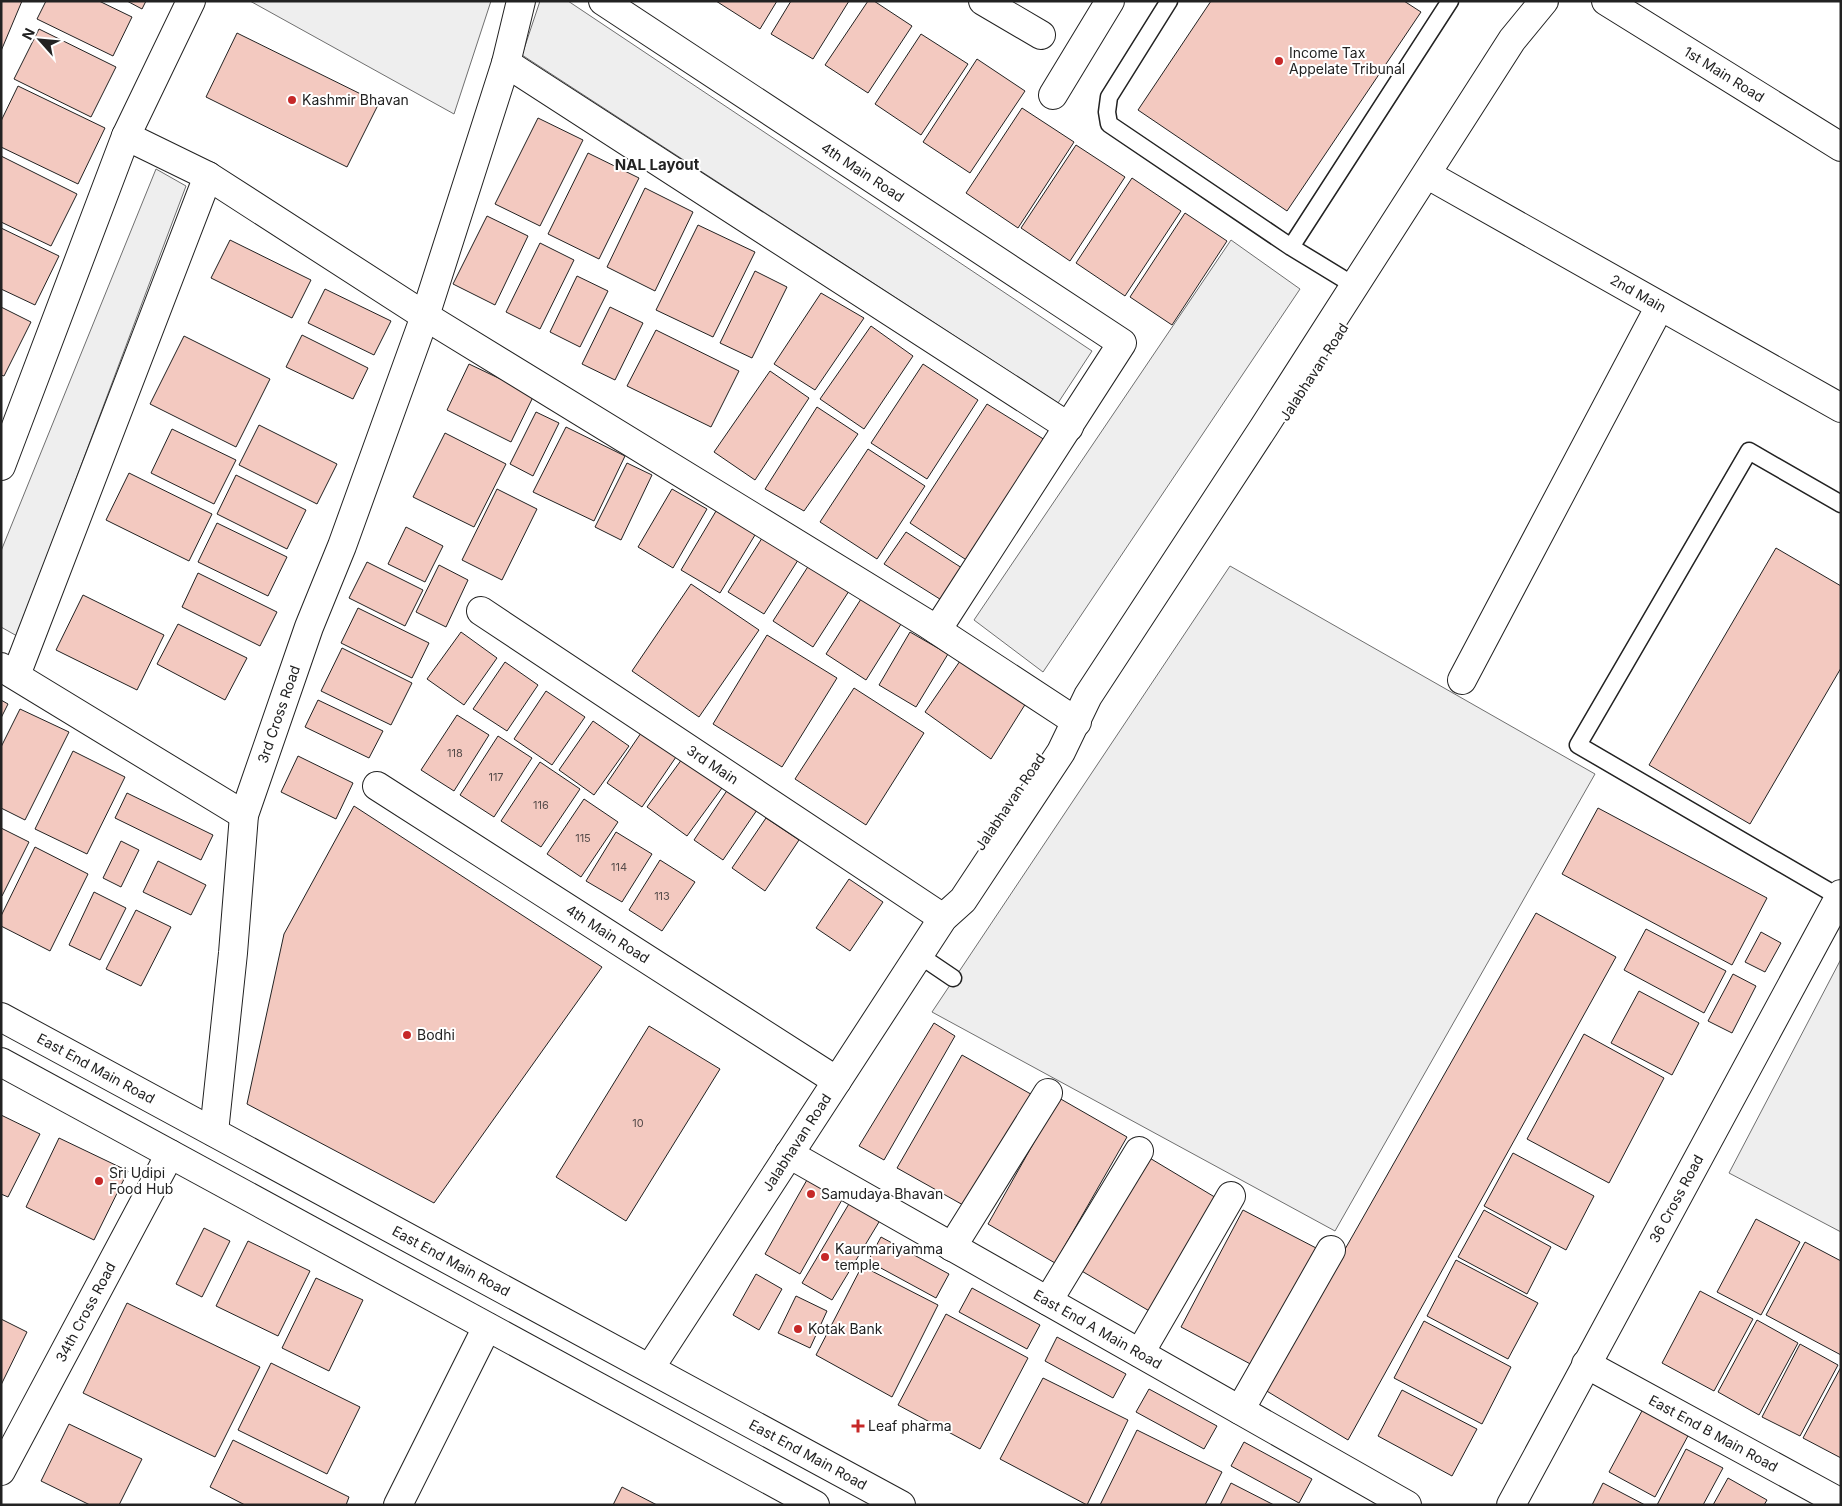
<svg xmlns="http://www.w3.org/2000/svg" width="1842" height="1506" font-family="Inter,sans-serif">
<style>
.green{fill:#eee;stroke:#6f6f6f}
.building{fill:#f3c9c0;stroke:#222}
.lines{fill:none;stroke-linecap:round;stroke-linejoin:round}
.lane-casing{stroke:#222;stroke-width:19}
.street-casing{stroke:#222;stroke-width:30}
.secondary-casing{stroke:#222;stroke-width:30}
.lane{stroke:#fff;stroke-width:16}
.street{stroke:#fff;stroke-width:28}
.secondary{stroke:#fff;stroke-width:28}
.poi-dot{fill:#c62828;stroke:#fff;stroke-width:2}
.labels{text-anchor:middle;stroke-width:4;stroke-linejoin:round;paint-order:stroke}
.number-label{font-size:11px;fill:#564c4a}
.poi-label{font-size:14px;fill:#222;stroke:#fff;text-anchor:start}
.street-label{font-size:14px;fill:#222;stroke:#fff}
.neighbourhood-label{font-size:15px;font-weight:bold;fill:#222;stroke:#fff}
</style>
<rect width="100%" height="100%" fill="#fff"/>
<!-- green -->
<path class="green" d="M250 1H491L454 114Z
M540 1H568L1092 351 1058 403 522 55Z
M156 169 186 186 17 636 1 627V551Z
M1231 240 1300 289 1043 672 974 620Z
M1230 566 1595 774 1335 1231 932 1012Z
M1841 959V1232L1729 1173Z"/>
<!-- building -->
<path class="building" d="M1 1H22L1 51Z
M46 1H99L132 17 113 56 37 19Z
M127 1H146L142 9Z
M716 1H777L760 29Z
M791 1H849L813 59 771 34Z
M868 1H874L912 26 868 93 825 65Z
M1211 1H1404L1421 12 1287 211 1138 110Z
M39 29 116 67 91 117 14 79Z
M237 33 379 103 347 167 206 97Z
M921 34 968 64 921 135 875 104Z
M977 59 1025 91 970 173 923 142Z
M18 86 105 128 78 184 1 147V121Z
M1022 108 1074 142 1018 228 966 193Z
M538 118 583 140 540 226 495 204Z
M1076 145 1125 177 1070 261 1021 228Z
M588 153 639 178 599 259 548 234Z
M1 156 77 194 51 246 1 222Z
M1132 178 1181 211 1125 296 1076 263Z
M645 188 693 212 655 291 607 267Z
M1185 213 1227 241 1172 325 1130 297Z
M487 216 528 236 495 305 453 284Z
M698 225 755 252 713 337 656 310Z
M1 228 59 256 35 305 1 289Z
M230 240 311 280 292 318 211 278Z
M540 243 574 260 540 329 506 312Z
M755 271 787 287 752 358 720 343Z
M577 276 608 291 580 347 550 332Z
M325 289 391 321 374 355 308 323Z
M821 293 864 318 815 390 774 364Z
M1 307 31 322 4 376 1 375Z
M610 307 643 323 615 380 582 364Z
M871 326 913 356 864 429 820 399Z
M656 330 739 371 711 427 627 386Z
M302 335 368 368 353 399 286 367Z
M184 336 270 379 236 447 150 404Z
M469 364 534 395 511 442 447 410Z
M923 364 978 400 927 479 871 443Z
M770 371 809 398 755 480 714 452Z
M987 404 1045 440 968 561 910 523Z
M817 407 858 434 804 511 765 489Z
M536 412 559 423 533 476 510 464Z
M259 425 337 464 317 504 239 465Z
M566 427 625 456 594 521 533 492Z
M172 429 236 460 214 504 151 473Z
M445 433 506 464 474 527 413 497Z
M868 449 925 486 877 559 820 522Z
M627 463 652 475 621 540 595 527Z
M129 473 212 514 189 561 106 520Z
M236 475 306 510 287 549 217 514Z
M497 489 537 509 502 580 462 560Z
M672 489 707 509 673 568 638 547Z
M719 506 758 530 720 593 681 570Z
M217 523 287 557 268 596 198 562Z
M406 527 443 546 425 582 388 564Z
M906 532 962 568 943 601 884 564Z
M764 535 800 557 764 614 728 592Z
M1776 548 1841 586V668L1750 824 1649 765Z
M367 562 423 590 405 626 349 598Z
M439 565 468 580 446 627 416 612Z
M809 565 849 591 813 647 773 621Z
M198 573 277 612 260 646 182 607Z
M691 584 759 630 699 717 632 671Z
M83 595 164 635 137 690 56 650Z
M861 599 901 624 866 680 826 654Z
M358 608 429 643 412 678 341 643Z
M178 624 247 658 225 700 157 664Z
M461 632 497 658 464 705 427 679Z
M910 632 948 654 916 707 879 685Z
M767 635 837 678 782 767 713 724Z
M342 648 412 683 391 725 321 691Z
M960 661 1026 703 991 759 925 712Z
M505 662 538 685 507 731 473 709Z
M854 688 924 733 866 825 795 779Z
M546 691 585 717 552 765 514 739Z
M1 700 8 704 1 718Z
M318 700 383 731 369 758 305 727Z
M20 709 69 732 25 820 1 808V747Z
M457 715 489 735 454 791 421 770Z
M593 721 629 746 594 795 559 770Z
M641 733 676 757 642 807 607 783Z
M498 736 532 758 494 817 460 795Z
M73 751 125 777 87 854 35 829Z
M298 756 353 783 336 819 281 792Z
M682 759 722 788 687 836 647 807Z
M540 762 580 789 541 847 501 821Z
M728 789 757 810 723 860 694 840Z
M127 793 213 835 201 860 115 818Z
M584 799 618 822 581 877 547 854Z
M354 806 602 967 434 1203 247 1104 284 934Z
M1598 808 1767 898 1732 965 1562 874Z
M766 818 799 840 765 891 732 868Z
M1 828 29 842 2 896 1 895Z
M616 832 652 854 622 902 586 881Z
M121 841 139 850 121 887 103 878Z
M35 847 88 874 50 951 1 926V916Z
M660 860 695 882 662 931 629 910Z
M158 861 206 885 191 915 143 892Z
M849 879 883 902 850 951 816 928Z
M94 892 126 908 100 960 69 945Z
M136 910 171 927 141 986 106 969Z
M1536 913 1616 957 1348 1440 1265 1390Z
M1646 929 1726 971 1704 1013 1624 970Z
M1761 932 1781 943 1765 972 1745 962Z
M1733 974 1756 986 1732 1033 1708 1021Z
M1639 991 1699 1023 1672 1075 1611 1043Z
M934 1023 955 1036 884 1160 859 1146Z
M649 1026 720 1069 626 1221 556 1177Z
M1584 1034 1664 1078 1609 1183 1527 1139Z
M962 1055 1036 1097 972 1210 897 1168Z
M1059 1098 1127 1137 1055 1263 988 1224Z
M1 1115 40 1134 8 1197 1 1194Z
M59 1138 128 1171 94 1240 26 1207Z
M1513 1153 1594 1196 1566 1250 1484 1206Z
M1148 1157 1218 1199 1151 1312 1080 1270Z
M812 1171 847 1191 800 1274 765 1254Z
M853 1197 882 1217 832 1300 802 1283Z
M1243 1210 1318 1249 1256 1367 1181 1327Z
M1484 1210 1551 1247 1527 1294 1458 1257Z
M1756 1219 1800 1242 1761 1315 1717 1292Z
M204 1228 230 1241 202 1297 176 1284Z
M881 1237 949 1274 936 1298 868 1261Z
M248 1241 310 1271 278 1336 216 1306Z
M1805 1242 1841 1261V1355L1766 1315Z
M1456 1260 1538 1303 1508 1359 1427 1316Z
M862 1266 938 1305 892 1397 816 1355Z
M756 1274 782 1289 759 1330 733 1315Z
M316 1278 363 1300 329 1371 282 1348Z
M972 1288 1040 1325 1027 1349 959 1312Z
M1700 1291 1753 1319 1714 1391 1662 1363Z
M796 1296 827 1311 810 1348 778 1333Z
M127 1303 260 1367 215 1457 83 1393Z
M946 1314 1028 1358 980 1449 898 1405Z
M1 1319 27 1332 1 1385Z
M1757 1320 1798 1343 1759 1415 1718 1392Z
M1424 1321 1511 1367 1482 1424 1394 1378Z
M1057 1337 1126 1374 1113 1398 1045 1361Z
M1800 1344 1838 1365 1800 1436 1762 1417Z
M271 1363 360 1407 327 1474 238 1430Z
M1841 1367V1458L1803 1438Z
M1043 1378 1128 1420 1087 1505 1000 1459Z
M1149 1389 1217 1426 1204 1449 1136 1412Z
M1402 1390 1477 1429 1452 1476 1378 1436Z
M1643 1409 1689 1434 1655 1497 1609 1472Z
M69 1424 142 1459 119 1505H90L41 1481Z
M1137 1430 1222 1472 1205 1505H1100Z
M233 1440 349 1497 346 1505H245L210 1487Z
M1244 1442 1312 1479 1299 1503 1231 1466Z
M1686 1449 1723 1468 1703 1505H1657Z
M1728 1478 1767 1500 1764 1505H1713Z
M1231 1483 1274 1505H1220Z
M1603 1483 1645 1505H1592Z
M622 1487 657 1505H613Z"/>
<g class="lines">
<!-- lane casing -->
<g class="lane-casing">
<path id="lane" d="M1169 1 1109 97 1107 112 1109 124 1291 247 1355 286
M1291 247 1450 1
M1839 897 1578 745 1749 451 1841 504
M919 955 953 978"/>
</g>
<!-- street casing -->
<g class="street-casing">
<g id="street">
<path id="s1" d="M603 1 1122 343 937 630"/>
<path d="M983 1 1041 35"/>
<path id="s2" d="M1606 1 1841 147"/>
<path d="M506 63 1069 427"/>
<path d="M1053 95 1110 1"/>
<path d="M126 136 208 176 425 316 926 623 1077 722"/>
<path id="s3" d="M1437 180 1841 408"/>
<path d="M1 466 126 136 191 1"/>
<path id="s4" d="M481 611 943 918"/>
<path d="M1 667 244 815"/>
<path d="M16 675 208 176"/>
<path d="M1462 680 1660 306"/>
<path id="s5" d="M377 786 837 1081"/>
<path id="s6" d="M214 1132 233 953 244 815 309 627 342 546 425 316 506 63 521 1"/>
<path id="s7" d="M789 1154 1407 1505"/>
<path d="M952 1247 1048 1093"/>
<path d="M1048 1301 1139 1151"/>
<path d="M1140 1353 1231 1196"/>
<path id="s8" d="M1586 1364 1841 1503"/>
<path id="s9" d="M650 1368 943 918 963 900 1061 752 1088 696 1264 427 1512 40 1544 1"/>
<path d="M1240 1410 1331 1250"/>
<path id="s10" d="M1 1471 170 1154"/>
<path d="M398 1505 487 1327"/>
</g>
</g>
<!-- secondary casing -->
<g class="secondary-casing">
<g id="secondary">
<path id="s11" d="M1 1017 901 1505"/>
<path d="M1 1062 815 1505"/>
<path id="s12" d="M1511 1505 1841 894"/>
</g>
</g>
<!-- lane -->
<use href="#lane" class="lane"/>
<!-- street -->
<use href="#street" class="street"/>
<!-- secondary -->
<use href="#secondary" class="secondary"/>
</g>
<!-- markers -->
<g class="poi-dot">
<circle cx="1279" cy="61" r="5"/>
<circle cx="292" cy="100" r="5"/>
<circle cx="407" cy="1035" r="5"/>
<circle cx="99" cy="1181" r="5"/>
<circle cx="811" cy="1194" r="5"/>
<circle cx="825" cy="1257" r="5"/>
<circle cx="798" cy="1329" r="5"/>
<path d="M855.5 1418.5h5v5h5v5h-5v5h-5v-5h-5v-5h5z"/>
</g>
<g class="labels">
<!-- number labels -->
<g class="number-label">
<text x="455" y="757">118</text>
<text x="496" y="781">117</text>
<text x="541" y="809">116</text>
<text x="583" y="842">115</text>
<text x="619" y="871">114</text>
<text x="662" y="900">113</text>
<text x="638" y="1127">10</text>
</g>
<!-- poi labels -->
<g class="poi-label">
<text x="1289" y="58">Income Tax<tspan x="1289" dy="16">Appelate Tribunal</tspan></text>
<text x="302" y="105">Kashmir Bhavan</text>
<text x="417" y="1040">Bodhi</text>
<text x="109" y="1178">Sri Udipi<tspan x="109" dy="16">Food Hub</tspan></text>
<text x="821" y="1199">Samudaya Bhavan</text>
<text x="835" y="1254">Kaurmariyamma<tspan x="835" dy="16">temple</tspan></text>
<text x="808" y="1334">Kotak Bank</text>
<text x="868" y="1431">Leaf pharma</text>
</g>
<!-- street labels -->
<g class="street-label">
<text dy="5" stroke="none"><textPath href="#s2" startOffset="139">1st Main Road</textPath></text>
<text dy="5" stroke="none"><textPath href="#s1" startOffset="311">4th Main Road</textPath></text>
<text dy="5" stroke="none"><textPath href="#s3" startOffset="231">2nd Main</textPath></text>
<text transform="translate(1314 372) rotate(-57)" y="5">Jalabhavan Road</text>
<text dy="5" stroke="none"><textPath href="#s6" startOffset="425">3rd Cross Road</textPath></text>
<text dy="5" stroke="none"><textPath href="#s4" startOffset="278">3rd Main</textPath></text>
<text transform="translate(1010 802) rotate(-56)" y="5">Jalabhavan Road</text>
<text dy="5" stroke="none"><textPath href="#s5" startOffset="274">4th Main Road</textPath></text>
<text dy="5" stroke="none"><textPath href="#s11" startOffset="108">East End Main Road</textPath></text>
<text dy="5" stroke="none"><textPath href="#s9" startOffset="269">Jalabhavan Road</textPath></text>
<text dy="5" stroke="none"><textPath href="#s12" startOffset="348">36 Cross Road</textPath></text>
<text dy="5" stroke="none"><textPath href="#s11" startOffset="512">East End Main Road</textPath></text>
<text dy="5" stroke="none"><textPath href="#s10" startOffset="180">34th Cross Road</textPath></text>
<text dy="5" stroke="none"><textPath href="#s7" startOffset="355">East End A Main Road</textPath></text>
<text dy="5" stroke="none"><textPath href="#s8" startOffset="145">East End B Main Road</textPath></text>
<text dy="5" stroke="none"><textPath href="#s11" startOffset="918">East End Main Road</textPath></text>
</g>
<!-- neighbourhood labels -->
<g class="neighbourhood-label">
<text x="657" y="170">NAL Layout</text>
</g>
</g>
<!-- border -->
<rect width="1842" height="1506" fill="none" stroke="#222222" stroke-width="5"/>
<!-- north arrow -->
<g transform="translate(40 40) rotate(297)" stroke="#ffffff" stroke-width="4" paint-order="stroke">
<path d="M0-4L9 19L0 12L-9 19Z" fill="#222222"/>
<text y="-8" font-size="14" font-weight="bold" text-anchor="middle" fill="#222222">N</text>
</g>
</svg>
